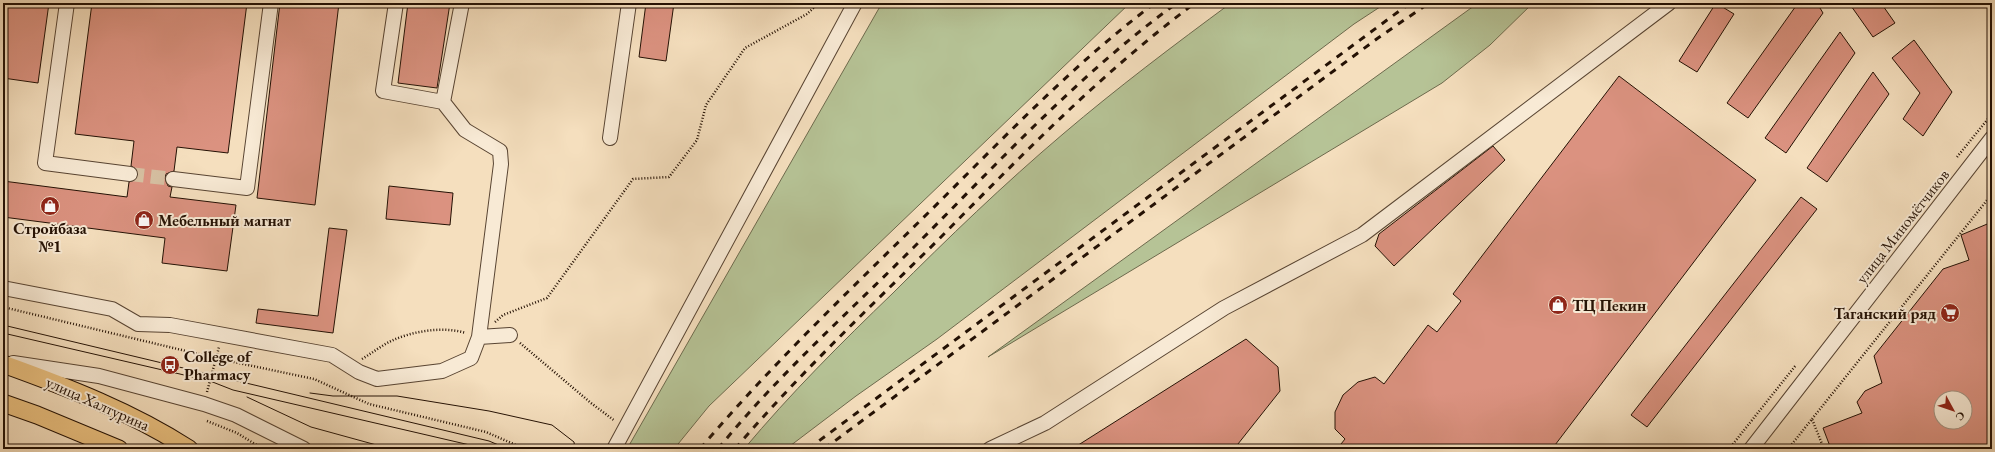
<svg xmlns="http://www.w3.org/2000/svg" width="1995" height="452" font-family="'EB Garamond',serif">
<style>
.green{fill:#b6c396;stroke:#6d6a4d}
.building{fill:#db9280;stroke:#241104;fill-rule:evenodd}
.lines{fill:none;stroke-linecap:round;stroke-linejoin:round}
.minor-tunnel{stroke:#d6c0a2;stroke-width:14;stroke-dasharray:14 7;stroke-linecap:butt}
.minor-casing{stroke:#584432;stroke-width:16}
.major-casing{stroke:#241104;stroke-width:19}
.path{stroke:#241104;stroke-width:2.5;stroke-dasharray:1 2;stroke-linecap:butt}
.minor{stroke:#f8ead5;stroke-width:14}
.major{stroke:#eac07f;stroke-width:17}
.tram{stroke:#241104;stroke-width:1}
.rail{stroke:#241104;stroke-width:3;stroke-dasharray:7 7;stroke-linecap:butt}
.labels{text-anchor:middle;stroke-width:4;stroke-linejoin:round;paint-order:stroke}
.poi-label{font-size:16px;font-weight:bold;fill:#241104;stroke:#f8ead5;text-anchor:start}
.street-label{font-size:16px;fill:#241104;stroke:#f8ead5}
</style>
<rect width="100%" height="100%" fill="#f5dfbe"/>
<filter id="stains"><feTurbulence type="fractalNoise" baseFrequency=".005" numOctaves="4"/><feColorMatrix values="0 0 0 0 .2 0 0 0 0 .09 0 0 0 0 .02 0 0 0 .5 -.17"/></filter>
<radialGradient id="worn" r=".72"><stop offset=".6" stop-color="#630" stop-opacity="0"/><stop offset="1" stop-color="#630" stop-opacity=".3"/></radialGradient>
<!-- green -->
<path class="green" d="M882 3H1130L709 406 674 449H627Z
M1231 3H1386L1354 24 937 339 856 396 786 449H744C790 394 841 343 893 293 948 238 1004 184 1063 134 1117 88 1174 45 1231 3Z
M1478 3H1533L1490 45 1442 83 988 357Z"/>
<!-- building -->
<path class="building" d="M3 3H49L38 83 3 78Z
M92 3H247L228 153 177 147 174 171 166 174 165 178 168 186 172 187 170 197 236 205 227 271 162 263 165 238 3 217V181L127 197 129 182 137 179 138 170 131 166 134 141 75 134Z
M280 3H339L315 205 257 198Z
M408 3H450L437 88 398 83Z
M646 3H674L666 61 639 57Z
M1716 3 1734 14 1697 72 1679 61Z
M1798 3H1817L1823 13 1748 118 1727 103Z
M1849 3H1881L1895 23 1873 37Z
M1840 32 1855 53 1786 153 1765 138Z
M1914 40 1952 92 1923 136 1903 119 1920 93 1892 58Z
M1873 72 1889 94 1827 182 1807 168Z
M1619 76 1756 180 1552 449H1337L1345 439 1335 429V412L1343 395 1358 382 1375 377 1384 384 1428 325 1437 332 1461 301 1453 294Z
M1493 146 1505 160 1394 266 1375 246 1379 234Z
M389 186 453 193 450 225 386 219Z
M1801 197 1817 209 1647 427 1631 415Z
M1992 222V449H1831L1823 428 1862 413 1857 402 1865 391 1882 383 1874 356 1943 269 1969 260 1961 235ZM1941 398H1965V422H1941Z
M329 228 347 230 333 333 256 323 258 309 318 316Z
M1246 339 1278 367 1280 391 1234 449H1072Z"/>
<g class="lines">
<!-- minor-tunnel -->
<path class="minor-tunnel" d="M130 174 173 179"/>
<!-- minor casing -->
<g class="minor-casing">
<path id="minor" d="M67 3 45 163 130 174
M396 3 383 91 443 102
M610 138 629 3
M173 179 247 188 271 3
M3 288 112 309 138 324 170 325 332 355 359 372 377 379 442 371 471 358 479 337 501 164 500 151 465 130 443 102 462 3
M479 337 510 335
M13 363 99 376 204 404 236 415 304 449
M614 449 855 3
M990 449 1045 423 1224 308 1362 235 1669 3
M1751 449 1992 138"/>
</g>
<!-- major casing -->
<g class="major-casing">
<path id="major" d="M3 364C67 387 132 412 189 449
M3 403 37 415 119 449"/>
</g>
<!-- path -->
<path class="path" d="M1957 157 1992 114
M3 307 215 358 314 379 369 404 486 432 525 449
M495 322 503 315 547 298 633 179 669 177 697 140 706 105 745 48 807 14 819 3
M520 343 591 403 615 421
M362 359C372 353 381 346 391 341 413 331 443 326 466 333
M207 392 219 347
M1812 419 1992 194
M207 421 237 433 263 449
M1729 449 1796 365
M1788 449 1812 419 1824 449"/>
<!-- minor -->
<use href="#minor" class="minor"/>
<!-- major -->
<use href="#major" class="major"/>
<!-- tram -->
<path class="tram" d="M3 325 489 441 508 449
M3 333 210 381 233 390 487 449
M310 393 333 396H397L489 411 552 425 574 442 575 449
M247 397 311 427 391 449"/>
<!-- rail -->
<path class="rail" d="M700 449C771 365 851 289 929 212 1002 140 1073 64 1155 3
M718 449C777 376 847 314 913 248 997 164 1080 73 1177 3
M735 449C798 375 868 309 937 241 1019 158 1101 73 1195 3
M808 449 1410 3
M824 449 1378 38 1429 3"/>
</g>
<!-- icons -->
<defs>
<g id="shop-disc" transform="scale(1)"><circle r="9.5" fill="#8f2418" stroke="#f8ead5"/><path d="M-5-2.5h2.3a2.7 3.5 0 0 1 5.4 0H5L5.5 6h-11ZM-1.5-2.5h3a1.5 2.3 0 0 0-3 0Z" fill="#fff"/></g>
<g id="supermarket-disc" transform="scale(1)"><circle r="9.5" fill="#8f2418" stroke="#f8ead5"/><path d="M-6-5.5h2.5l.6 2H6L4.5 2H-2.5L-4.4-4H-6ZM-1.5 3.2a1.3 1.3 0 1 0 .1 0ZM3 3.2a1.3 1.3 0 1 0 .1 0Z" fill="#fff"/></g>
<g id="bus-disc" transform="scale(1)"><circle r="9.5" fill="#8f2418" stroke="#f8ead5"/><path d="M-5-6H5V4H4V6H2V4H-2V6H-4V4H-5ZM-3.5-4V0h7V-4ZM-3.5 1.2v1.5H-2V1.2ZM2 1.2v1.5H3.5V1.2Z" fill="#fff"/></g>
</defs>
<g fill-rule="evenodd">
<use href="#shop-disc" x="50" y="206"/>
<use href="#shop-disc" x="144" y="220"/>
<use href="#shop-disc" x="1558" y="305"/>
<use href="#supermarket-disc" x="1950" y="313"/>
<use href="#bus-disc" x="170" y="365"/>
</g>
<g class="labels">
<!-- poi labels -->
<g class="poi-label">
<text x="158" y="226">Мебельный магнат</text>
<text x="50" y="234" text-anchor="middle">Стройбаза<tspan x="50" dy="18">№1</tspan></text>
<text x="1572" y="311">ТЦ Пекин</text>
<text x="1936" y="319" text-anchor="end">Таганский ряд</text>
<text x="184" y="362">College of<tspan x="184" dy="18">Pharmacy</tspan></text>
</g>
<!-- street labels -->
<g class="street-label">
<text transform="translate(1902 226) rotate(-52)" y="6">улица Миномётчиков</text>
<text transform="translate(98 403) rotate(24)" y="6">улица Халтурина</text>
</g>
</g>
<!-- margin -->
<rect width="1995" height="452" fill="none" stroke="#f5dfbe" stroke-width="16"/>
<rect x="4" y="4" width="1987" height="444" fill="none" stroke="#241104" stroke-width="2"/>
<rect x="8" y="8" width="1979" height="436" fill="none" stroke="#241104"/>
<!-- north arrow -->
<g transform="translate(1953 410) rotate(130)"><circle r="19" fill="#f8ead5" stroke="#a39381"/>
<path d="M0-3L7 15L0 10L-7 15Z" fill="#8f2418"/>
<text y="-6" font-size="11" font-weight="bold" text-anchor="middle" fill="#241104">С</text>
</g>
<rect width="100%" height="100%" filter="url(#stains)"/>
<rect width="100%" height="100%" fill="url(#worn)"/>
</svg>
